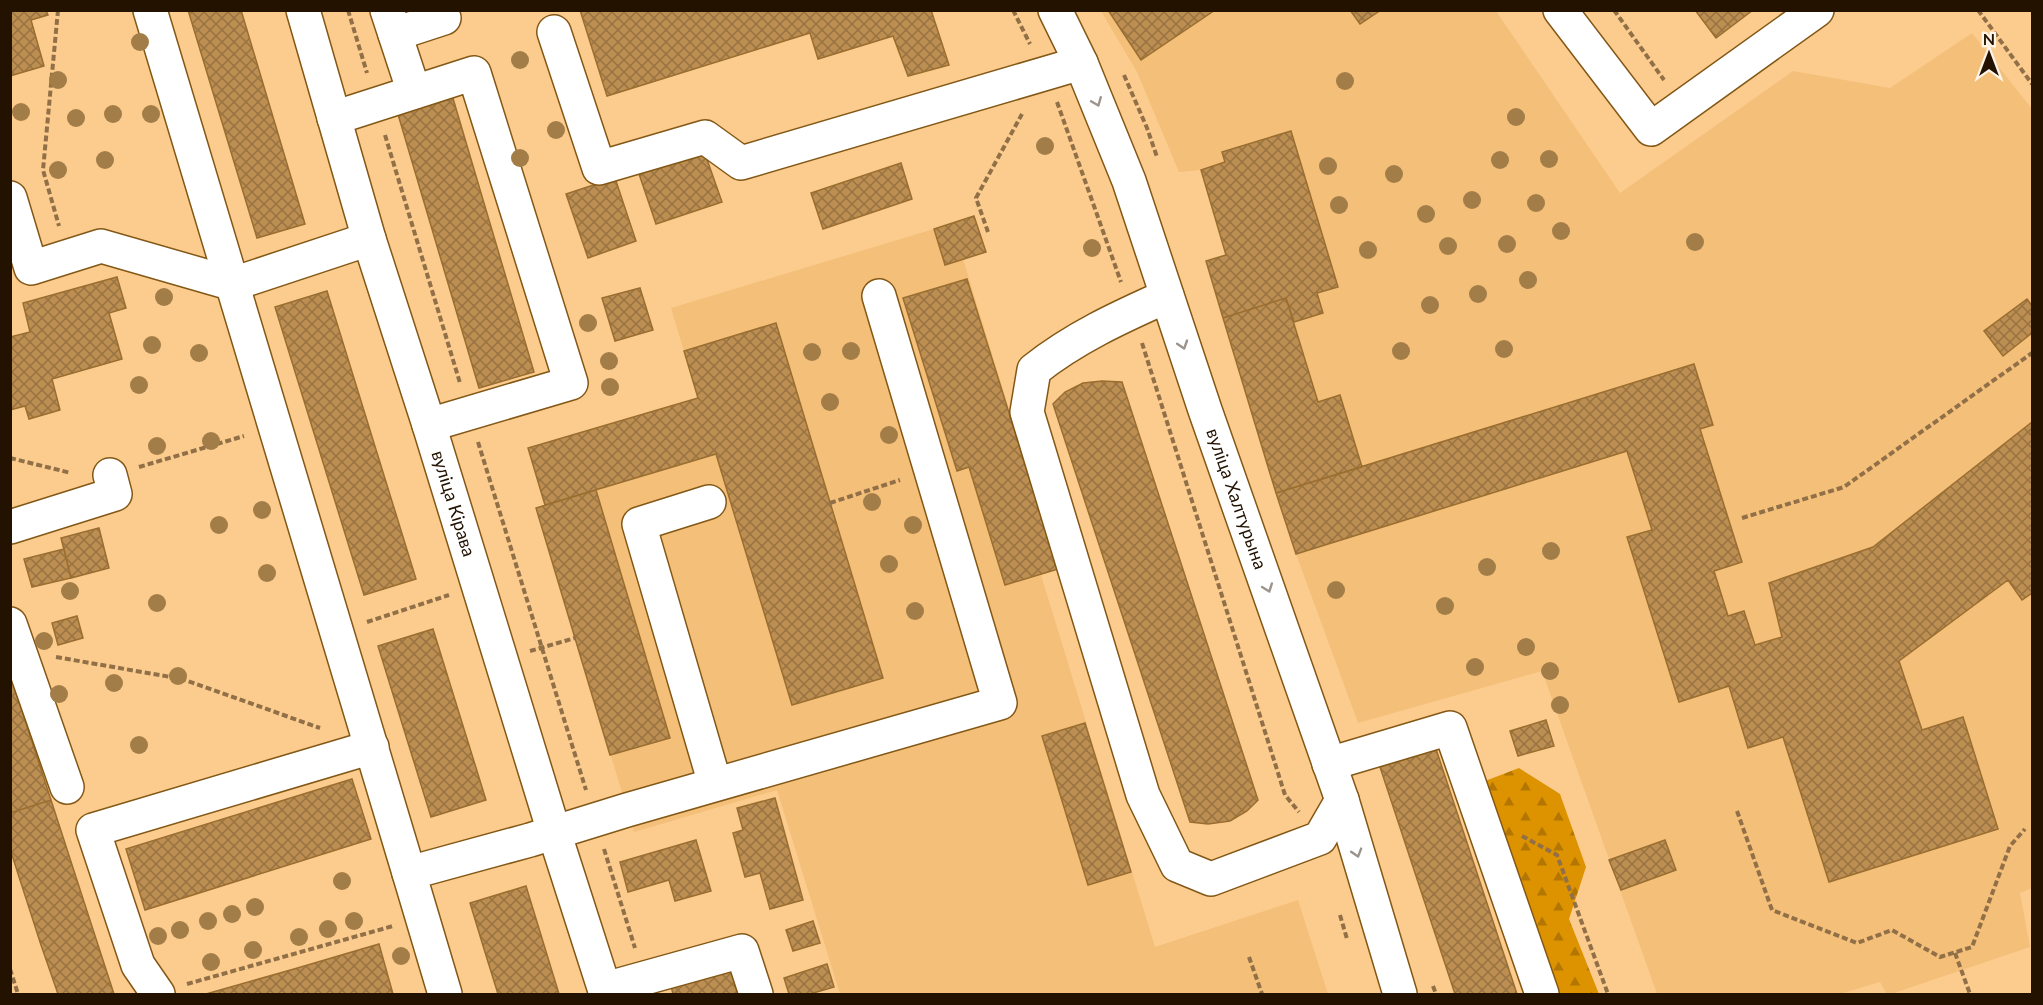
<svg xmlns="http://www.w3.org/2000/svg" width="2043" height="1005" font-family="Lato,sans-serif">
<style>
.built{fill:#f4bf79}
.forest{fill:url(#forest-firs)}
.building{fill:url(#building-cross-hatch);stroke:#9a6e30;stroke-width:1.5}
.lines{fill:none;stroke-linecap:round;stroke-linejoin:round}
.minor-casing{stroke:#835816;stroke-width:36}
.path{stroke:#917048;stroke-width:4;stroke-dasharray:6 3;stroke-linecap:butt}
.minor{stroke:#fff;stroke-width:33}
.tree{fill:#a37d47}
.oneway{stroke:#9c948c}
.labels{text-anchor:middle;stroke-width:5;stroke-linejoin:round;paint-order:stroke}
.street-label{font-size:18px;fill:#231200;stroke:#fef5e8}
</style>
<defs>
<pattern id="forest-firs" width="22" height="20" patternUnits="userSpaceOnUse" patternTransform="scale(1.5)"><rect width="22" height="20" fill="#dd9200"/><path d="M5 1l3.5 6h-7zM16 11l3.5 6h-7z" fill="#b37600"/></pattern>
<pattern id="building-cross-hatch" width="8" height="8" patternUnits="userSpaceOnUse" patternTransform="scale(1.5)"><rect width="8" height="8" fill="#bc8e51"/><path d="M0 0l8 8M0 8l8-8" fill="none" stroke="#987341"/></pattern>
</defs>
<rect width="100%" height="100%" fill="#fccc8e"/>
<!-- built -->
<path class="built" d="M1101 11H1496L1620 193 1793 71 1890 88 1972 33 2032 109V888L2020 893 2030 947 1891 994H1887L1880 982 1840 994H1657L1542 671 1358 723 1296 554 1266 464 1206 261 1226 255 1201 170 1179 172 1137 72Z
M934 229 945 265 963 259 1058 569 1041 575 1155 947 1298 900 1328 994H840L777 790 634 832 536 508 545 504 528 448 698 398 671 308Z"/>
<!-- forest -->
<path class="forest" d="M1519 768 1560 794 1586 867 1569 919 1599 994H1559L1485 781Z"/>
<!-- building -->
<path class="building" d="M10 10H46L48 15 31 20 44 66 10 76Z
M188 10H241L305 224 257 238Z
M580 10H931L949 65 908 76 893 36 818 59 810 33 607 96Z
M1108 10H1215L1141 60Z
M1350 10H1381L1360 24Z
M1695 10H1753L1716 38Z
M452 95 534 372 479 388 397 111Z
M1291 131 1338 287 1317 293 1323 313 1294 322 1286 298 1223 318 1206 261 1226 255 1201 170 1225 162 1222 152Z
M703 148 722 202 656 224 638 171Z
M901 163 912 199 823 229 811 193Z
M615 178 636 241 588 258 566 194Z
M974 216 986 252 945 265 934 229Z
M117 277 126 308 109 313 122 359 52 379 60 410 29 419 25 406 10 410V337L30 332 23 303Z
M967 279 1058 569 1005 585 969 467 957 471 903 298Z
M640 288 653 330 615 341 602 298Z
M327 291 416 579 364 595 275 307Z
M1286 298 1318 402 1340 395 1362 467 1276 493 1223 318Z
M2027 299 2032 306V333L2003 356 1984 331Z
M776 323 883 678 792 705 716 454 545 505 528 448 698 398 684 351Z
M1694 364 1713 425 1700 429 1742 562 1714 571 1728 616 1744 611 1755 645 1782 637 1769 583 1873 547 2032 422V593L2022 600 2008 580 1899 661 1922 730 1963 717 1998 829 1829 882 1783 737 1748 748 1729 686 1679 702 1627 537 1652 530 1627 451 1296 554 1276 493Z
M1102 381 1122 382 1258 800 1247 811 1230 821 1208 824 1190 822 1053 404 1065 392 1083 383Z
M596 490 670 738 610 755 536 508Z
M99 528 109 568 71 578 61 538Z
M64 549 71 578 32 587 24 559Z
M77 616 83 638 58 645 52 623Z
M433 629 486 800 431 817 378 646Z
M10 674 51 800 10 813Z
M1546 720 1554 746 1518 756 1510 731Z
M1085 723 1131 872 1088 885 1042 736Z
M1436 749 1517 994H1455L1380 767Z
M352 779 371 839 145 910 126 849Z
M775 798 803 900 770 909 760 873 745 877 733 833 743 830 737 808Z
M51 800 86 908 114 994H58L41 945 10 849V813Z
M696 840 711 891 675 901 669 880 628 892 620 862Z
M1665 840 1676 870 1621 890 1609 860Z
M526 886 559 994H498L484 949 470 903Z
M813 921 820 943 793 951 786 930Z
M379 944 393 994H206L294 969Z
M827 964 834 987 810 994H789L784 978Z
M730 968 738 994H673L671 986Z"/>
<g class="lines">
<!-- minor casing -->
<g class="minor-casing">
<g id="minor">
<path d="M150 10 409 873"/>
<path id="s1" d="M303 10 369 239 429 425 554 832 606 994"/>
<path d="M387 10 414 92"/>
<path id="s2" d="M1055 10 1081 63 1129 181 1205 410 1342 800 1400 994"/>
<path d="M1560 10 1651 129 1817 10"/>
<path d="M554 32 599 168 705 137 741 163 1081 63"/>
<path d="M395 34 444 18"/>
<path d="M334 118 474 73 571 383 429 425"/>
<path d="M10 198 31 268 101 246 233 284 369 239"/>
<path d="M1167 296C1120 317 1074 338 1034 370L1027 412 1143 795 1177 865 1211 879 1320 838 1342 800"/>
<path d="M709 502 639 524 715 784"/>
<path d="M10 527 115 494 110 475"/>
<path d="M10 624 67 787"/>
<path d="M1329 764 1450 728 1542 994"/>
<path d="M605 989 742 951 756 994"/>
<path d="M158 994 138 965 93 830 372 747"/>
<path d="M445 994 409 873 530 840 627 810 1000 703 879 296"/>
</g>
</g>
<!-- path -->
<path class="path" d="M58 10 43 170 59 226
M348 10 367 73
M1013 10 1030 44
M1614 10 1664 80
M1978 10 2032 84
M1124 75 1147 128 1157 157
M1057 102 1121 282
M385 135 460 383
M988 232 976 198 1022 114
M1142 343 1285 795 1299 812
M478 442 586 790
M10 458 71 473
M139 467 244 436
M830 503 900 480
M1742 518 1844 487 2032 353
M367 622 449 595
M530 651 575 638
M56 657 182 679 320 728
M1737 811 1772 910 1857 943 1892 930 1940 957 1972 947 2010 846 2025 829
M1522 836 1557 855 1608 994
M604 849 635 948
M1340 915 1347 939
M1955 953 1970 994
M1249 957 1262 994
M10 969 18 994
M187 984 393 926
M1433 986 1436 994"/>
<!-- minor -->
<use href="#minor" class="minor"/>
</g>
<!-- trees -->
<g class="tree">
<circle cx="140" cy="42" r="9"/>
<circle cx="520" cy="60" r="9"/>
<circle cx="58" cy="80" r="9"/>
<circle cx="1345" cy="81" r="9"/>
<circle cx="21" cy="112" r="9"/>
<circle cx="113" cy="114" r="9"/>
<circle cx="151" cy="114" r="9"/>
<circle cx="1516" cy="117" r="9"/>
<circle cx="76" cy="118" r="9"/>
<circle cx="556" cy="130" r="9"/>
<circle cx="1045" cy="146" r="9"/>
<circle cx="520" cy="158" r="9"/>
<circle cx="1549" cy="159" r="9"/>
<circle cx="105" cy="160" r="9"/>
<circle cx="1500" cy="160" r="9"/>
<circle cx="1328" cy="166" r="9"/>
<circle cx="58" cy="170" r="9"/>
<circle cx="1394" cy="174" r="9"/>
<circle cx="1472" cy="200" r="9"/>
<circle cx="1536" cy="203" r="9"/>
<circle cx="1339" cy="205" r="9"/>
<circle cx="1426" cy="214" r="9"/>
<circle cx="1561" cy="231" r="9"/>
<circle cx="1695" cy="242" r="9"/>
<circle cx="1507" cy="244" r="9"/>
<circle cx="1448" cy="246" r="9"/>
<circle cx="1092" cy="248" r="9"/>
<circle cx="1368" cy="250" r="9"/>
<circle cx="1528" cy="280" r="9"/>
<circle cx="1478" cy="294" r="9"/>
<circle cx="164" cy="297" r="9"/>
<circle cx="1430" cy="305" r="9"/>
<circle cx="588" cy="323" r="9"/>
<circle cx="152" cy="345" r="9"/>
<circle cx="1504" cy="349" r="9"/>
<circle cx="851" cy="351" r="9"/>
<circle cx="1401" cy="351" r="9"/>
<circle cx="812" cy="352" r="9"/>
<circle cx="199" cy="353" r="9"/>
<circle cx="609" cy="361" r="9"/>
<circle cx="139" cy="385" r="9"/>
<circle cx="610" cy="387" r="9"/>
<circle cx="830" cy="402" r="9"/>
<circle cx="889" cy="435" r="9"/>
<circle cx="211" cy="441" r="9"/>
<circle cx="157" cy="446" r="9"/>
<circle cx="872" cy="502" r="9"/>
<circle cx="262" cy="510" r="9"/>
<circle cx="219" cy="525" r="9"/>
<circle cx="913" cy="525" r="9"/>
<circle cx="1551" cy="551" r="9"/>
<circle cx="889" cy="564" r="9"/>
<circle cx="1487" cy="567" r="9"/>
<circle cx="267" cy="573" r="9"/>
<circle cx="1336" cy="590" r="9"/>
<circle cx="70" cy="591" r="9"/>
<circle cx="157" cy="603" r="9"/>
<circle cx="1445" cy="606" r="9"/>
<circle cx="915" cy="611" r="9"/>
<circle cx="44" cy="641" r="9"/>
<circle cx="1526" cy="647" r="9"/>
<circle cx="1475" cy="667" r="9"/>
<circle cx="1550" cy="671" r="9"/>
<circle cx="178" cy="676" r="9"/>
<circle cx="114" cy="683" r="9"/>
<circle cx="59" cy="694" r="9"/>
<circle cx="1560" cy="705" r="9"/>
<circle cx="139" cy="745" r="9"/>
<circle cx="342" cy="881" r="9"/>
<circle cx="255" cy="907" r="9"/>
<circle cx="232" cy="914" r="9"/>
<circle cx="208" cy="921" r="9"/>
<circle cx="354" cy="921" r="9"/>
<circle cx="328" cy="929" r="9"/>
<circle cx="180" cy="930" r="9"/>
<circle cx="158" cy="936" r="9"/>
<circle cx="299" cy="937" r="9"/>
<circle cx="253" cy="950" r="9"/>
<circle cx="401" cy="956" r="9"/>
<circle cx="211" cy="962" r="9"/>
</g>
<!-- one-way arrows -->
<defs><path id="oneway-chevron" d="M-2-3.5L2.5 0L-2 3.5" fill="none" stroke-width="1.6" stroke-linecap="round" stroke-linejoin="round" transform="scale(1.5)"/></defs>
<g class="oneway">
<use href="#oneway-chevron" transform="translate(1097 102) rotate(68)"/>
<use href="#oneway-chevron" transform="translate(1183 345) rotate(72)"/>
<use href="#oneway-chevron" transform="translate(1268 588) rotate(70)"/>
<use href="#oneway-chevron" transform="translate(1357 853) rotate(73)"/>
</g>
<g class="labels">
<!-- street labels -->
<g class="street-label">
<text dy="6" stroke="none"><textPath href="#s2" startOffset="522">вуліца Халтурына</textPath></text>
<text dy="6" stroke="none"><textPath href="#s1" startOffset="516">вуліца Кірава</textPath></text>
</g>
</g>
<!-- border -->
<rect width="2043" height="1005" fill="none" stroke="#231200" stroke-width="24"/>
<!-- north arrow -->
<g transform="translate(1989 54)" stroke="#fef5e8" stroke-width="4.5" paint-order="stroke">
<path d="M0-4.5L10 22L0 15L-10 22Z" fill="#231200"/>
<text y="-9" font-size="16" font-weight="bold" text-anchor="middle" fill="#231200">N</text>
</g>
</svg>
